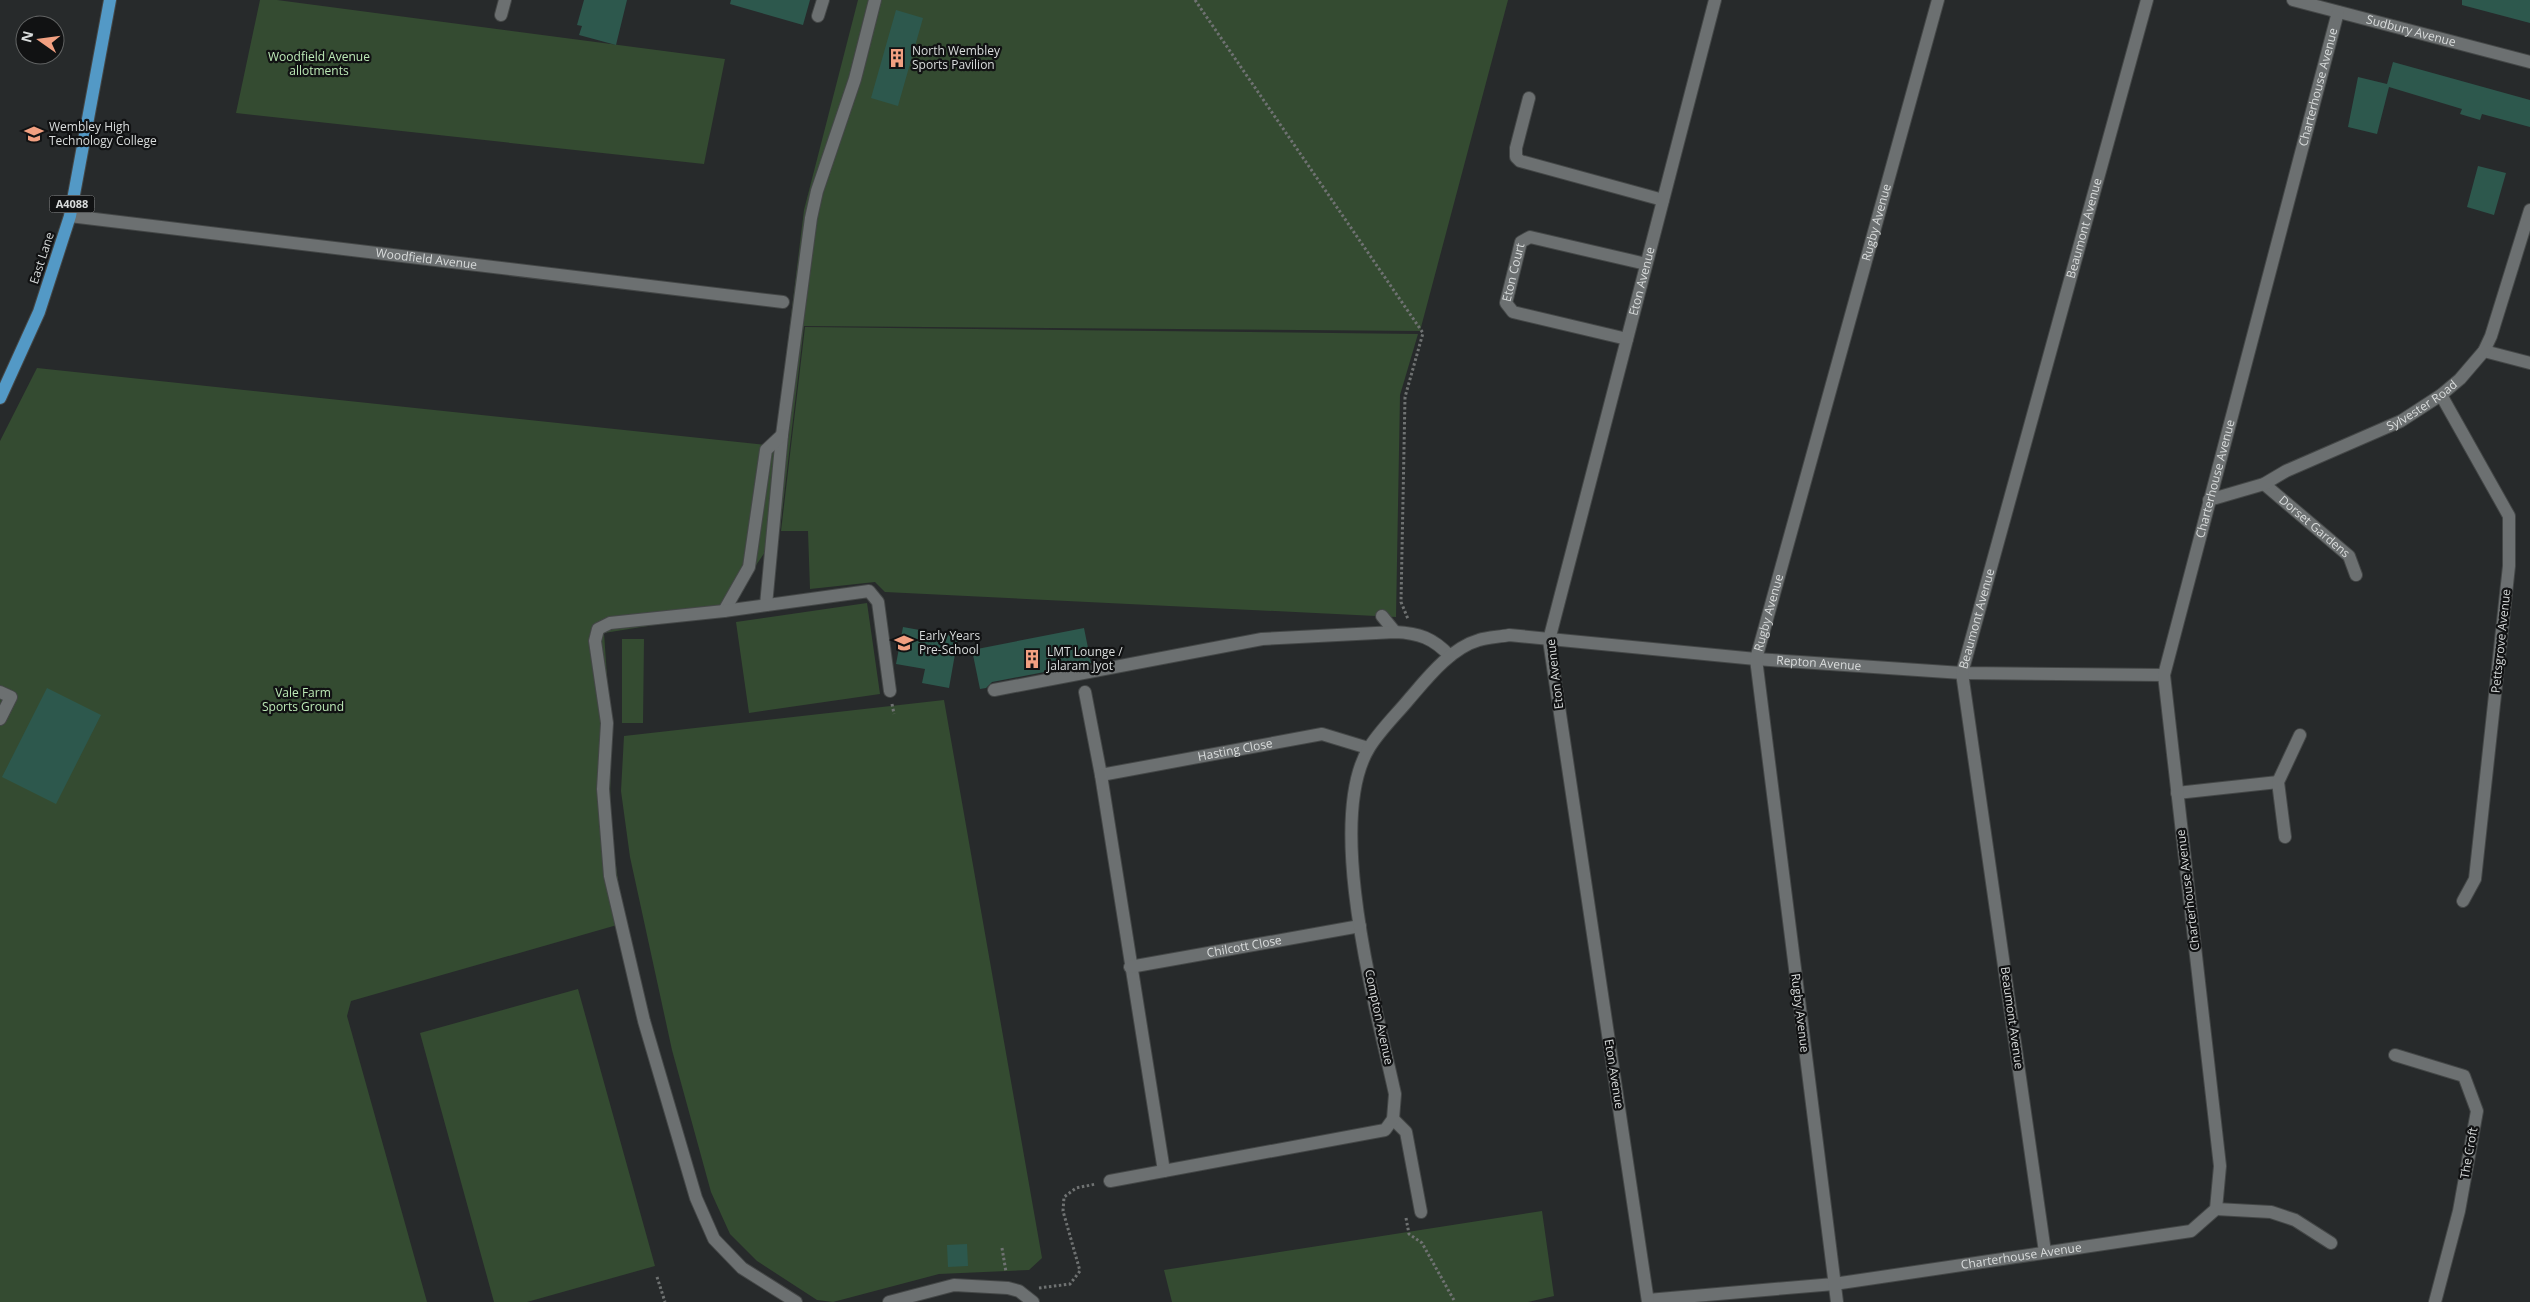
<svg xmlns="http://www.w3.org/2000/svg" width="2530" height="1302" font-family="'Open Sans',sans-serif">
<style>
.green{fill:#344b31}
.building{fill:#2d584d}
.lines{fill:none;stroke-linecap:round;stroke-linejoin:round}
.minor-casing{stroke:#444747;stroke-width:14}
.major-casing{stroke:#444747;stroke-width:14}
.path{stroke:#6f7272;stroke-width:3;stroke-dasharray:2.5 2.5;stroke-linecap:butt}
.minor{stroke:#6c7071;stroke-width:12}
.major{stroke:#5399c6;stroke-width:12}
.labels{text-anchor:middle;stroke-width:4.5;stroke-linejoin:round;paint-order:stroke}
.shield{fill:#111213;stroke:#9d9fa0;stroke-width:1}
.shield-label{font-size:11px;font-weight:bold;fill:#d9dcdc}
.street-label{font-size:12px;fill:#d9dcdc;stroke:#111213}
.poi-label{font-size:12px;fill:#d9dcdc;stroke:#111213;text-anchor:start}
.park-label{font-size:12px;fill:#bce9b6;stroke:#111213}
</style>
<rect width="100%" height="100%" fill="#272a2b"/>
<!-- green -->
<path class="green" d="M260 0H277L725 59 704 164 236 113Z
M858 0H1508L1420 331 804 326 780 530 723 614 604 633 611 733 610 822 624 923 351 1001 347 1016 427 1302H0V441L37 368 775 446 804 210Z
M805 327 1418 334 1400 395 1396 617 885 592 875 582 810 589 808 531H781Z
M867 603 880 694 749 713 736 622Z
M622 639H644L643 723H622Z
M944 700 1042 1258 1029 1270 939 1274 833 1302 817 1300 757 1261 730 1234 711 1192 672 1050 630 857 621 791 624 736Z
M578 989 655 1266 527 1302H494L420 1033Z
M1542 1211 1554 1296 1528 1302H1172L1164 1270Z"/>
<!-- building -->
<path class="building" d="M584 0H627L616 45 579 35 582 26 577 25Z
M731 0H810L803 25 730 4Z
M2462 0H2530V23L2462 5Z
M896 10 923 18 898 106 871 98Z
M2393 62 2530 100V127L2482 114 2480 120 2460 114 2462 109 2389 87 2377 134 2348 127 2358 77 2387 84Z
M2478 166 2506 173 2494 215 2467 207Z
M903 627 958 637 949 688 922 683 925 669 896 664Z
M1084 628 1091 663 992 682 986 688 980 689 972 650Z
M47 688 101 715 56 804 2 777Z
M967 1244 968 1266 948 1267 947 1245Z"/>
<g class="lines">
<!-- minor casing -->
<g class="minor-casing">
<g id="minor">
<path id="s1" d="M2293 0 2530 62"/>
<path d="M501 15 505 0"/>
<path d="M818 16 823 0"/>
<path d="M1529 98 1516 148V157L1520 161 1663 200"/>
<path id="s2" d="M70 216 783 302"/>
<path id="s3" d="M1627 339 1513 312 1506 303 1521 242 1530 237 1646 264"/>
<path d="M2484 351 2530 363"/>
<path d="M2441 395 2509 516V566L2475 879 2463 901"/>
<path id="s4" d="M2264 484 2349 556 2356 575"/>
<path id="s5" d="M2209 500 2264 484 2286 471 2401 421 2441 395 2460 379 2484 351 2491 336 2530 210"/>
<path d="M766 605 782 435 811 218 817 191 855 79 875 0"/>
<path d="M724 611 749 567 766 450 782 435"/>
<path d="M1382 616 1395 632"/>
<path d="M994 690 1262 639 1395 632C1419 633 1433 638 1450 656"/>
<path d="M0 692 11 697 0 719"/>
<path id="s6" d="M1085 692 1101 775 1322 734 1368 748"/>
<path d="M1101 775 1164 1171"/>
<path d="M2177 793 2278 782"/>
<path d="M2285 837 2278 782 2300 735"/>
<path id="s7" d="M1130 967 1360 926"/>
<path d="M2395 1055 2464 1076 2477 1111 2459 1211 2435 1302"/>
<path d="M1393 1119 1406 1132 1421 1212"/>
<path id="s8" d="M1110 1181 1385 1130 1393 1119 1395 1094C1377 1011 1324 822 1369 748 1380 730 1397 714 1410 698 1428 677 1451 648 1479 640 1488 637 1499 637 1509 635L1756 659 1962 673 2164 675"/>
<path d="M2216 1209 2271 1212 2295 1220 2331 1243"/>
<path id="s9" d="M2045 1252 1962 673 2147 0"/>
<path id="s10" d="M1648 1300 1834 1284 2191 1231 2216 1209 2220 1166 2164 675 2338 12"/>
<path d="M796 1302 742 1268 714 1239 696 1198 644 1021 610 876 603 789 607 723 595 641 598 629 610 623 724 611 869 591 878 602 890 691"/>
<path d="M889 1302 954 1285 1008 1288 1019 1291 1033 1302"/>
<path id="s11" d="M1648 1302 1549 640 1715 0"/>
<path id="s12" d="M1837 1302 1756 659 1938 0"/>
</g>
</g>
<!-- major casing -->
<g class="major-casing">
<path id="major" d="M0 398 39 312 70 216 110 0"/>
</g>
<!-- path -->
<path class="path" d="M1195 0 1423 333 1405 397 1401 602 1408 619
M892 704 894 714
M1406 1218 1409 1234 1422 1243 1455 1302
M1002 1248 1006 1272
M657 1277 665 1302
M1039 1288 1070 1284 1080 1271 1063 1211 1064 1197 1076 1188 1096 1184"/>
<!-- minor -->
<use href="#minor" class="minor"/>
<!-- major -->
<use href="#major" class="major"/>
</g>
<!-- icons -->
<defs>
<g id="building-bare" transform="scale(1.5)"><path d="M-4-6H4V6H1V3H-1V6H-4ZM-2.5-4.3h1.7v1.8h-1.7ZM.8-4.3h1.7v1.8H.8ZM-2.5-1h1.7V.8h-1.7ZM.8-1h1.7V.8H.8Z" fill="#f2a081" stroke="#111213" stroke-width="2.5" paint-order="stroke"/></g>
<g id="school-bare" transform="scale(1.5)"><path d="M0-5L7-2L0 1L-7-2ZM-4 1L0 2.5L4 1V4Q0 6-4 4Z" fill="#f2a081" stroke="#111213" stroke-width="2.5" paint-order="stroke"/></g>
</defs>
<g fill-rule="evenodd">
<use href="#building-bare" x="897" y="58"/>
<use href="#school-bare" x="34" y="134"/>
<use href="#school-bare" x="904" y="643"/>
<use href="#building-bare" x="1032" y="659"/>
</g>
<g class="labels">
<!-- shield labels -->
<rect class="shield" x="49.5" y="195.5" width="45" height="17" rx="4"/>
<g class="shield-label">
<text x="72" y="208">A4088</text>
</g>
<!-- street labels -->
<g class="street-label">
<text dy="4" stroke="none"><textPath href="#s1" startOffset="122">Sudbury Avenue</textPath></text>
<text dy="4" stroke="none"><textPath href="#s10" startOffset="1726">Charterhouse Avenue</textPath></text>
<text dy="4" stroke="none"><textPath href="#s12" startOffset="1101">Rugby Avenue</textPath></text>
<text dy="4" stroke="none"><textPath href="#s9" startOffset="1046">Beaumont Avenue</textPath></text>
<text transform="translate(42 258) rotate(-72)" y="4">East Lane</text>
<text dy="4" stroke="none"><textPath href="#s2" startOffset="359">Woodfield Avenue</textPath></text>
<text dy="4" stroke="none"><textPath href="#s3" startOffset="160">Eton Court</textPath></text>
<text dy="4" stroke="none"><textPath href="#s11" startOffset="1040">Eton Avenue</textPath></text>
<text dy="4" stroke="none"><textPath href="#s5" startOffset="234">Sylvester Road</textPath></text>
<text dy="4" stroke="none"><textPath href="#s10" startOffset="1321">Charterhouse Avenue</textPath></text>
<text dy="4" stroke="none"><textPath href="#s4" startOffset="66">Dorset Gardens</textPath></text>
<text dy="4" stroke="none"><textPath href="#s12" startOffset="696">Rugby Avenue</textPath></text>
<text dy="4" stroke="none"><textPath href="#s9" startOffset="641">Beaumont Avenue</textPath></text>
<text transform="translate(2501 641) rotate(-84)" y="4">Pettsgrove Avenue</text>
<text dy="4" stroke="none"><textPath href="#s8" startOffset="1169">Repton Avenue</textPath></text>
<text transform="translate(1555 674) rotate(-97)" y="4">Eton Avenue</text>
<text dy="4" stroke="none"><textPath href="#s6" startOffset="221">Hasting Close</textPath></text>
<text transform="translate(2188 890) rotate(-97)" y="4">Charterhouse Avenue</text>
<text dy="4" stroke="none"><textPath href="#s7" startOffset="116">Chilcott Close</textPath></text>
<text transform="translate(1800 1013) rotate(83)" y="4">Rugby Avenue</text>
<text transform="translate(1379 1017) rotate(78)" y="4">Compton Avenue</text>
<text transform="translate(2012 1018) rotate(82)" y="4">Beaumont Avenue</text>
<text transform="translate(1614 1074) rotate(81)" y="4">Eton Avenue</text>
<text transform="translate(2469 1153) rotate(-80)" y="4">The Croft</text>
<text dy="4" stroke="none"><textPath href="#s10" startOffset="376">Charterhouse Avenue</textPath></text>
</g>
<!-- poi labels -->
<g class="poi-label">
<text x="912" y="55">North Wembley<tspan x="912" dy="14">Sports Pavilion</tspan></text>
<text x="49" y="131">Wembley High<tspan x="49" dy="14">Technology College</tspan></text>
<text x="919" y="640">Early Years<tspan x="919" dy="14">Pre-School</tspan></text>
<text x="1047" y="656">LMT Lounge /<tspan x="1047" dy="14">Jalaram Jyot</tspan></text>
</g>
<!-- park labels -->
<g class="park-label">
<text x="319" y="61">Woodfield Avenue<tspan x="319" dy="14">allotments</tspan></text>
<text x="303" y="697">Vale Farm<tspan x="303" dy="14">Sports Ground</tspan></text>
</g>
</g>
<!-- north arrow -->
<g transform="translate(40 40) rotate(284)"><circle r="24" fill="#111213" stroke="#616363"/>
<path d="M0-4L9 19L0 12L-9 19Z" fill="#f2a081"/>
<text y="-8" font-size="14" font-weight="bold" text-anchor="middle" fill="#d9dcdc">N</text>
</g>
</svg>
